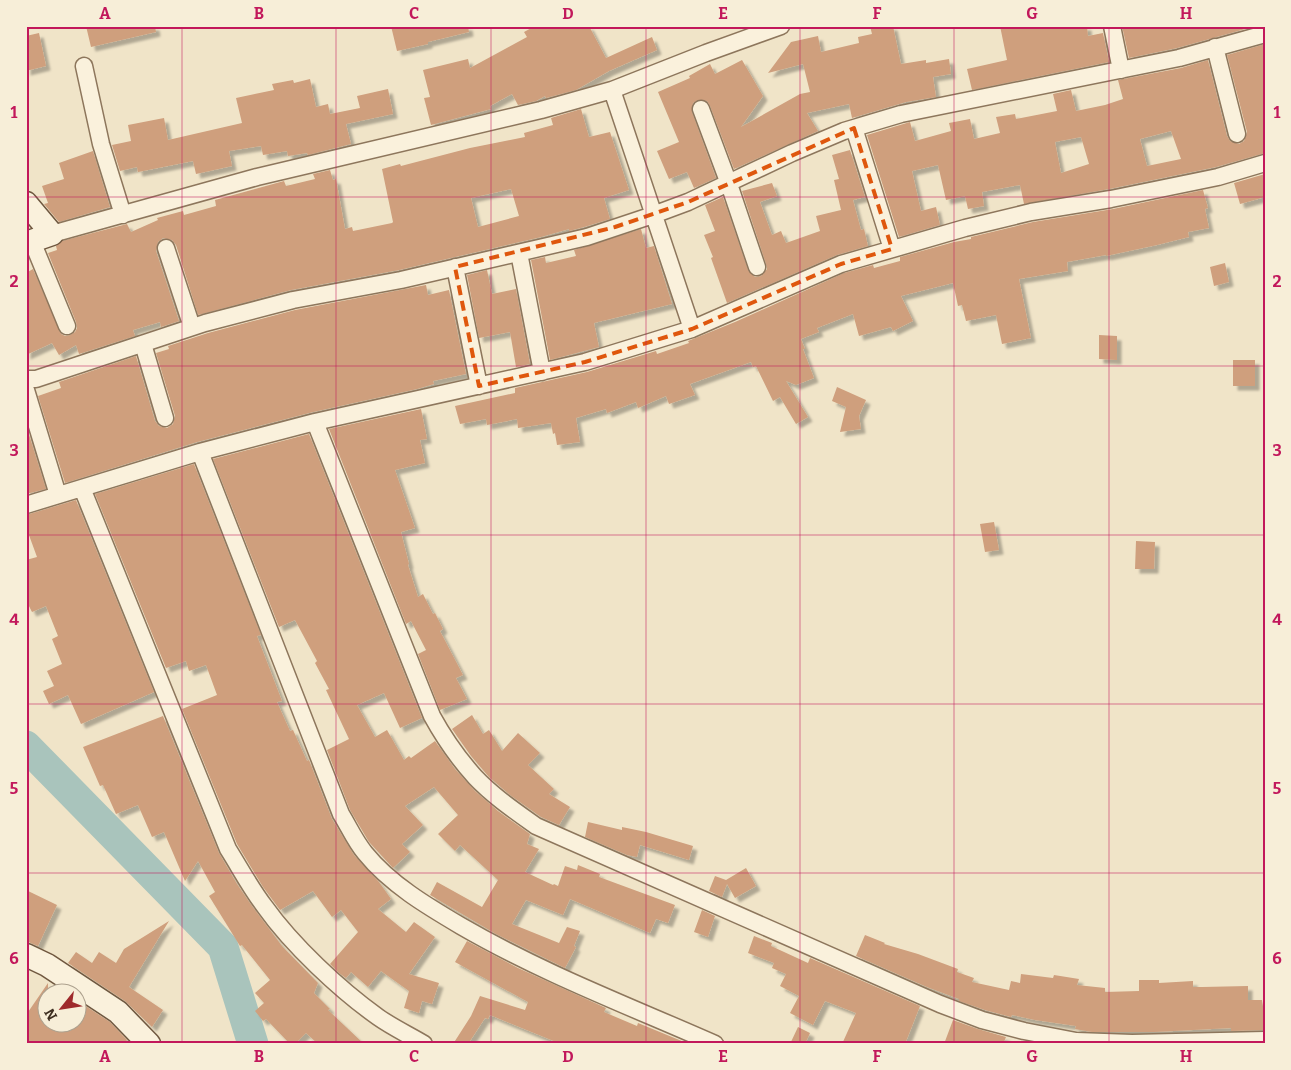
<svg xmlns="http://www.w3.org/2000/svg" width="1291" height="1070" font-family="Bitter,serif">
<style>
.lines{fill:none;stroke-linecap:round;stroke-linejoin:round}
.river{stroke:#a9c4bc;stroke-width:31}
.building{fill:#cf9f7d;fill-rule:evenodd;filter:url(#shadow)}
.street-casing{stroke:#8d765c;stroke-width:19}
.secondary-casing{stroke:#6f573f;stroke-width:25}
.street{stroke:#faf1dc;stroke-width:16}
.secondary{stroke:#faf1dc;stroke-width:22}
.marked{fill:none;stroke:#df570d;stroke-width:4;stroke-dasharray:10 6;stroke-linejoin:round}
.grid{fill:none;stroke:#c2185b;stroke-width:1;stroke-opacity:0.55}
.neatline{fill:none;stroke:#c2185b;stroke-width:2}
.grid-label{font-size:16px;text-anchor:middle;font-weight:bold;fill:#c2185b}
</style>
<defs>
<filter id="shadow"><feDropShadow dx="4.5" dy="4.5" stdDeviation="1" flood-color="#0004"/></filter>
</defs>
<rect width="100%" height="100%" fill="#f0e4c8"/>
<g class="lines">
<!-- river -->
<path class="river" d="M26 746 223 947 253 1044"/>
</g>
<!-- building -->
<path class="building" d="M86 26H155L156 32 91 47Z
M391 26H468L469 32 428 42V44L397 51Z
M535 26H589L606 58 652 37 657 50 609 71 576 90 546 98 545 96 536 101 518 105 512 94 490 106 491 109 431 125 424 98 430 97 423 70 468 59 470 68 527 37 524 32Z
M870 26H893L901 64 926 60V63L949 59 951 74 933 77 936 97 906 102 852 118 849 104 807 113 818 131 734 169 710 106 707 101 698 100 693 103 692 112 716 178 694 188 687 172 669 179 657 151 679 142 658 92 690 78 689 76 710 64 715 74 742 60 763 96 741 127 800 94 810 92 803 64 768 73 791 42 818 36 821 52 859 43 858 37 872 34Z
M1000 26H1087L1088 36 1103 33 1109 62 972 90 967 69 1007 60Z
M1122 26H1256L1177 48 1129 58Z
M39 33 46 66 26 71V36Z
M1265 44V153L1216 167 1109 189 1024 204 1020 185 982 192 984 206 968 209 965 196 946 200 938 165 912 171 921 211 936 207 940 225 899 237 867 135 910 122 915 141 951 131 949 123 970 119 974 139 1000 133 996 117 1015 114 1016 119 1057 111 1053 94 1071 90 1076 111 1105 105 1123 99 1118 80 1181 68 1208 60 1227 136 1230 141 1239 144 1244 141 1247 132 1227 55ZM1171 131 1181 159 1147 166 1140 139ZM1081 137 1089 164 1061 173 1055 142Z
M310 79 316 107 328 104 330 114 360 108 357 96 388 89 393 114 346 124 351 144 308 155 307 153 288 156 287 151 263 155 261 146 229 151 232 166 196 174 193 161 138 172 137 167 120 171 112 145 131 141 128 125 164 118 168 140 242 123 236 98 274 90 272 84 293 80 294 83Z
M581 109 589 137 610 132 629 190 604 198 610 219 584 227 569 231V229L541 237 399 270 291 290 198 315 176 245 172 240 163 238 158 242 156 251 179 321 161 327 160 322 133 330 135 336 79 354 76 345 59 355 52 343 26 355V273L33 269 61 334 65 336 70 335 75 332 77 328 76 322 48 253 57 250 56 246 62 241 127 224 131 232 158 220 157 218 183 211 184 215 216 206 215 200 284 181 286 186 315 179 313 174 330 170 333 180 336 179 345 229 352 227 353 231 392 223 393 222 382 169 400 164 401 166 470 148 525 137 524 133 553 125 551 118ZM511 189 519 216 478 227 471 198Z
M850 150 865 197 853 200 861 230 864 229 868 246 837 255 727 303 711 258 713 257 704 235 715 231 705 205 723 197 748 270 755 277 761 276 767 269 766 264 742 191 772 183 777 196 760 202 772 235 781 231 786 243 820 231 816 216 841 210 834 180 839 179 832 155Z
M93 151 110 207 59 222 44 204 48 203 42 186 64 179 59 163Z
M1265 174V197L1240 204 1234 183Z
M1203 190 1208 208 1205 209 1209 228 1188 232 1189 237 1157 245 1106 256V255L1067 262 1068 271 1019 279 1031 338 1002 344 996 315 966 321 962 305 958 306 953 283 901 296 913 321 893 331 891 327 859 336 853 314 817 328 819 332 801 339 805 349H803L814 378 796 385 786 381 808 417 796 424 780 397 773 401 756 366 753 367 751 362 690 384 695 395 669 404 666 396 638 408 636 402 607 413 606 409 576 418 580 442 557 445 555 433 553 434 551 423 518 428 517 419 487 425 486 419 460 424 455 406 515 393V388L587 372 656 351 657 354 689 343 688 341 735 322 844 273 873 265 874 268 900 261V257L954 242 971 239V237L1033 222 1113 209Z
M641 229 646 248 654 246 672 304 594 323 599 347 550 360 531 260 545 257 546 263 576 256 574 250Z
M1225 263 1229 282 1214 286 1210 267Z
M487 270 492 294 516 289 530 364 516 367 510 332 479 338 467 275Z
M426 285 428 295 449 290 466 374 433 381 434 384 417 389 313 412 197 442 65 483 38 396 61 388 59 382 136 356 155 421 159 426 167 428 173 424 175 416 156 353 169 349 168 346 208 333 295 310Z
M1099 335 1117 336V360L1099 359Z
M1233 360H1255V386H1233Z
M837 387 866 400 859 416 861 429 840 432 846 407 832 401Z
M421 409 427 439 420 440 425 463 395 470 415 528 401 532 409 564 408 565 418 597 423 594 433 614 435 613 443 629 440 631 463 675 456 678 467 699 440 710 418 654 426 650 411 621 406 624 329 429Z
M26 425 46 489 26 494Z
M309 434 422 718 400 728 384 693 357 705 375 737 387 730 404 760 409 756 411 758 435 741 455 769 475 791 498 811 530 834 527 844 539 849 525 872 553 885 554 884 558 886 565 866 577 870 578 865 600 874 599 877 675 905 668 923 656 919 650 933 570 899 563 915 526 900 512 924 559 943 567 927 580 931 574 946 576 947 565 968 496 934 430 895 437 882 482 907 498 880 460 845 455 851 438 834 458 815 434 787 405 806 423 825 402 844 410 852 393 868 369 842 350 810 327 750 349 739 326 690 329 689 315 663 317 661 295 620 279 627 213 459Z
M194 464 261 635 257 636 282 701 277 702 290 731 293 730 307 761 309 760 332 819 354 855 379 882 391 899 378 909 406 932 414 922 435 937 409 974 439 983 432 1004 422 1001 419 1013 404 1008 409 991 381 971 368 987 351 972 346 978 339 973 330 964 358 932 341 910 332 917 313 891 280 910 263 887 237 844 182 709 217 695 206 665 189 671 186 661 166 668 95 494Z
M76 500 154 692 81 724 68 695 49 704 43 691 54 686 47 671 62 664 52 639 58 636 46 606 32 612 26 600V560L37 557 26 527V515Z
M994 522 999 550 985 552 980 524Z
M1136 541 1155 542 1154 569H1135Z
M472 715 483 734 489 730 502 751 518 733 540 753 528 765 554 789 549 794 570 807 559 825 541 817 510 795 489 777 471 756 452 729Z
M163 716 219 853 237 884 252 906 282 946 318 983 314 993 330 1009 328 1010 364 1044H318L306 1033 295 1044H290L266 1019 263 1021 255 1011 264 1003 255 993 270 980 242 945 240 946 209 896 215 892 198 861 185 881 164 832 152 837 138 805 116 814 103 785 100 786 83 747Z
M588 822 622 830V827L646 832 693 846 689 860 640 845 637 857 627 855 585 837Z
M746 868 756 886 735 898 727 884 722 897 709 891 715 876 726 880Z
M26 890 57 905 38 946 26 941Z
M702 910 715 916 708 937 694 932Z
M169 921 129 987 163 1010 152 1027 125 1001 68 963 76 952 92 963 99 952 116 963 124 949Z
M865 935 885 943 884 944 918 954 958 969 957 972 974 978 972 982 1009 990 1011 981 1020 983 1021 974 1053 978 1054 975 1079 979 1077 985 1105 988V992L1139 991V980H1159V983L1193 981V987H1202L1248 986V1000H1262L1263 1007H1265V1030L1231 1031V1028L1154 1032H1092L1075 1029 1076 1026 1035 1020 1012 1015 1011 1017 985 1010 959 1001V999L927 987 856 956Z
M754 936 772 943 771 946 808 963 810 958 920 1006 905 1044H842L856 1013 825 1001 813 1025 790 1013 799 996 780 986 786 974 772 968 774 963 748 953Z
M467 941 518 968 606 1008 604 1012 637 1026 638 1023 689 1044H561L490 1015 488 1019 485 1018 468 1044H453L471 1016 480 996 525 1010 528 1002 455 962Z
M48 983V1022H78V1001L110 1022 127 1040 124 1044H26V1015Z
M953 1020 978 1029 1006 1037 1003 1044H944Z
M798 1027 810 1033 805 1044H790Z"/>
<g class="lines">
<!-- street casing -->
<g class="street-casing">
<path id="street" d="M1112 26 1121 70
M1215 47 1237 134
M84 66 101 144 123 215
M612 90 692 329
M701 109 729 184 757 267
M854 128 892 249
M52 234 257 177 541 110 612 90 706 53 781 26
M32 241 67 326
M166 248 192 327
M519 253 542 372
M455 267 479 386
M143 344 165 418
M26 379H36L205 323 293 300 401 280 587 237 653 215 688 202 792 153 844 131 901 114 1179 58 1265 34
M26 390 58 495
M315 422 432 716C444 738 458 758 475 777 493 796 515 811 536 826L940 1004 982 1020 1024 1031 1076 1041 1132 1043 1265 1040
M200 452 341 814C349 827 355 841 365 853 390 884 427 906 461 926 542 973 629 1006 715 1044
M82 488 228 849C240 868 251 889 265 907 292 945 340 990 378 1017 392 1027 409 1035 424 1044
M26 505 200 452 315 422 585 362 692 329 841 264 965 228 1031 212 1111 199 1218 177 1265 163"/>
</g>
<!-- secondary casing -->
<g class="secondary-casing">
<path id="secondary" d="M26 203 52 234 26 243
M26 955 47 965 118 1012 149 1044"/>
</g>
<!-- street -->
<use href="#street" class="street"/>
<!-- secondary -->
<use href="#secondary" class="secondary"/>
</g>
<!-- marked area -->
<path class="marked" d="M854 128 892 249 841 264 692 329 585 362 479 386 455 267 615 227 688 202Z"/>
<!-- grid -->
<path class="grid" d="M182 26V1044M336 26V1044M491 26V1044M646 26V1044M800 26V1044M954 26V1044M1109 26V1044M26 197H1265M26 366H1265M26 535H1265M26 704H1265M26 873H1265"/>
<!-- border -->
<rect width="1291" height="1070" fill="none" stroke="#f7eed8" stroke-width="55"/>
<!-- north arrow -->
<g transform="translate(62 1008) rotate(240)"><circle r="24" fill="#f7eed8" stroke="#ada18e"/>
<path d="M0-4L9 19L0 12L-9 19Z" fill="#9e2a2b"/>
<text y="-8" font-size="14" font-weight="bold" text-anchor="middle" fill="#3d2e20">N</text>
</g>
<rect x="28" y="28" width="1236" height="1014" class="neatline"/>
<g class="grid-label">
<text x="105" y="19">A</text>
<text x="259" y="19">B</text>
<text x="414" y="19">C</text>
<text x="568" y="19">D</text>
<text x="723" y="19">E</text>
<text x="877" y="19">F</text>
<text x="1032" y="19">G</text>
<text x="1186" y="19">H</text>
<text x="14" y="118">1</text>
<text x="1277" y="118">1</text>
<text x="14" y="287">2</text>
<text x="1277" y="287">2</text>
<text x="14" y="456">3</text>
<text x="1277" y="456">3</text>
<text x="14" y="625">4</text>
<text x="1277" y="625">4</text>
<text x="14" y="794">5</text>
<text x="1277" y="794">5</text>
<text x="14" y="964">6</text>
<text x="1277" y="964">6</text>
<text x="105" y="1062">A</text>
<text x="259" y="1062">B</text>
<text x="414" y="1062">C</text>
<text x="568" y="1062">D</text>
<text x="723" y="1062">E</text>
<text x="877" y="1062">F</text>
<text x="1032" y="1062">G</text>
<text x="1186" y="1062">H</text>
</g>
</svg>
